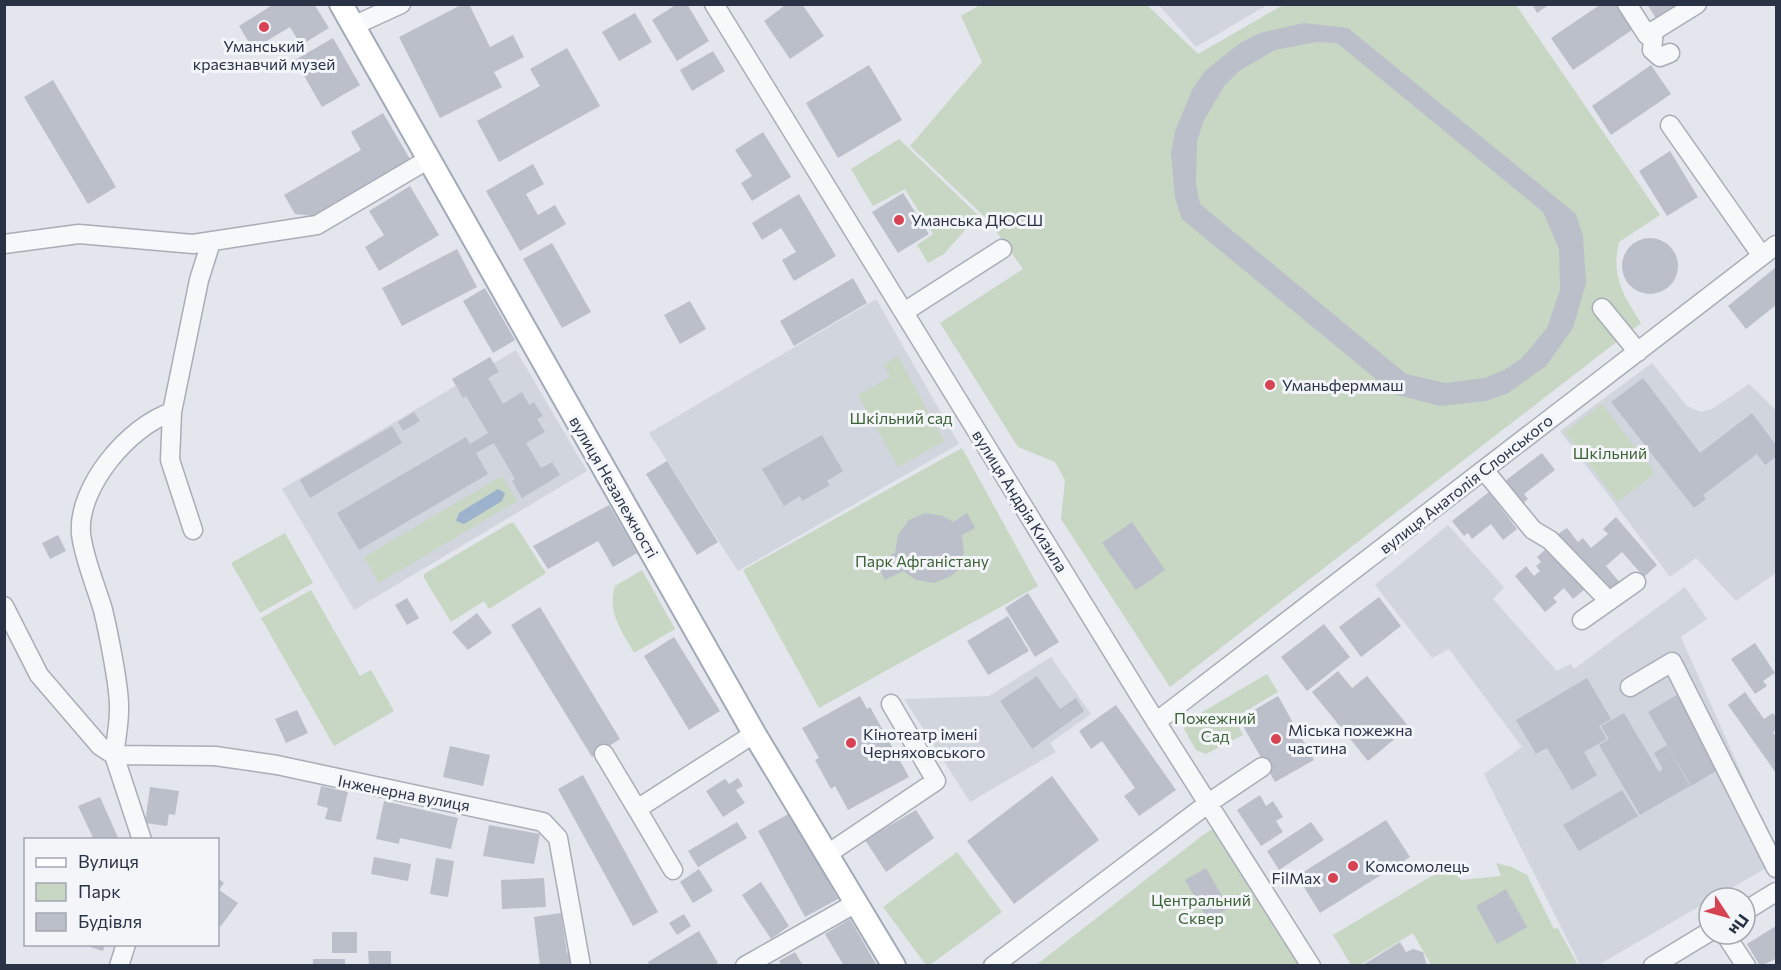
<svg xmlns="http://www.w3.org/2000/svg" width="1781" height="970" font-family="Commissioner,sans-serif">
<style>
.built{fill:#d1d5de}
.green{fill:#c8d6c4}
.water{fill:#9db2cd}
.building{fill:#babfca;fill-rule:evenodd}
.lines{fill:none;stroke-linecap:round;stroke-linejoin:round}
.minor-casing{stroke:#a8adb7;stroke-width:21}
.major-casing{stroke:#a2aab9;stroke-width:26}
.minor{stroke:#f6f8fa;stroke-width:18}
.major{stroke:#fff;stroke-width:22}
.poi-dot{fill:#d64353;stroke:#f3f5f9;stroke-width:2}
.labels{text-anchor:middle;stroke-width:6;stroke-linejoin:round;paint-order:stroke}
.poi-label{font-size:16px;fill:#2a3346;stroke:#f3f5f9;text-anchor:start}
.park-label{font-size:16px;fill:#3c6236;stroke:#f3f5f9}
.street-label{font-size:16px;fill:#2a3346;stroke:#f3f5f9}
</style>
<rect width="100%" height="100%" fill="#e3e6ec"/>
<!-- built -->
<path class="built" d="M1159 5H1267L1196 47Z
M876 299 959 444 738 571 649 433Z
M516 350 587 471 354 610 282 489Z
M1652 363 1687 406 1701 412 1712 409 1749 384 1776 410V573L1736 601 1696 558 1670 577 1560 431Z
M1448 525 1504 587 1493 599 1557 671 1571 664 1574 669 1685 587 1707 619 1681 637 1776 851V862L1715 898H1709V901L1598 965H1580L1484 774 1522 747 1449 649 1432 658 1375 585Z
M1051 657 1091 714 1050 743 1056 752 970 802 904 699 989 696Z"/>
<!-- green -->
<path class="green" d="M980 5H1147L1198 54 1283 5H1516L1660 215 1619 242C1611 277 1623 294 1641 323L1170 687 1061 519 1065 480 1055 462 1018 447 940 323 1023 269 988 220 910 146 982 62 961 16Z
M899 139 978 215 944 254 928 263 917 245 933 234 905 189 873 206 851 169Z
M898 356 944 441 898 467 858 395 890 377 884 364Z
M1602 404 1655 473 1618 502 1565 432Z
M962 448 1038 586 819 708 743 570Z
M502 476 517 501 379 583 364 557Z
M510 523H514L546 573 489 609 484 601 451 622 424 578V574Z
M285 533 313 583 260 613 231 563Z
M642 570 675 629 634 653C621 630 607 612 615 586Z
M311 590 360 676 371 670 394 711 334 746 261 618Z
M1267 674 1278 692 1234 718 1243 735 1206 754 1196 750 1184 729 1187 721Z
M1217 826 1305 966H1035L1203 835Z
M957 852 1002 912 930 965H926L883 907Z
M1496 863 1512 867 1527 875 1554 929 1558 928 1578 965H1431L1413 933 1360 965H1351L1333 935 1430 877 1452 867 1461 880 1501 876Z"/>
<!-- water -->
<path class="water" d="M498 489 505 493 502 501 464 524 456 521 459 513Z"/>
<!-- building -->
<path class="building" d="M274 4H314L329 28 301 45 290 27 253 49 239 26Z
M463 4H469L490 47 513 35 524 57 494 72 502 87 440 118 399 37Z
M677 4H687L709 41 677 61 652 20Z
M787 4H802L824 36 790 59 764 21Z
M1532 4H1550L1537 13Z
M1601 4H1619L1635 28 1573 70 1551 38Z
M1647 4H1687L1658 22Z
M635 13 652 42 619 61 602 32Z
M1304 23 1348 28 1576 214 1583 236 1586 283 1573 328 1546 366 1508 393 1486 401 1440 406 1394 394 1182 219 1175 198 1171 153 1175 131 1192 90 1205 71 1240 43 1260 33ZM1316 42 1337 43 1543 212 1559 249 1560 290 1547 328 1521 359 1504 370 1485 378 1445 383 1406 374 1200 204 1196 184 1197 142 1203 122 1224 86 1239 71 1275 50Z
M333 38 360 85 322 107 295 60Z
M567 48 600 106 499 162 477 121 540 86 530 69Z
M713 51 725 71 692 91 680 70Z
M869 65 902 120 838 158 806 103Z
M1651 65 1671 94 1611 135 1592 106Z
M53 80 116 187 88 204 24 97Z
M383 113 410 159 312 216 295 214 284 195 361 150 351 132Z
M763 132 791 177 752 201 741 183 752 176 735 150Z
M1670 151 1698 197 1667 216 1639 171Z
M533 164 544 184 526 194 538 215 555 205 566 224 520 251 486 191Z
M410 186 439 235 379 271 365 247 384 235 369 211Z
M903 193 929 234 898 253 872 212Z
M799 194 836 256 794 281 782 260 796 252 781 228 762 240 752 223Z
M1622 266a28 28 0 1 1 56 0a28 28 0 1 1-56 0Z
M552 243 591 312 562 328 523 259Z
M457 249 477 287 402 326 382 288Z
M1776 267V305L1746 329 1728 306Z
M853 278 867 303 794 346 780 321Z
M485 288 515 340 493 353 463 301Z
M690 301 706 329 680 344 664 315Z
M490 357 499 372 488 378 503 404 522 392 529 405 534 402 543 416 537 419 545 432 526 443 541 468 552 462 560 475 522 498 512 481 515 479 494 443 476 453 488 474 359 550 337 513 466 437 470 444 488 433 466 396 463 398 452 379Z
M1643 378 1700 453 1752 413 1776 445V457L1765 465 1757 454 1703 495 1706 499 1694 508 1611 402Z
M414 412 420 421 403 431 398 422Z
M392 426 402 443 310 498 300 480Z
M822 435 843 471 827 481 830 485 802 501 800 496 784 506 762 469Z
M1542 453 1555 470 1524 494 1528 499 1522 504 1505 481Z
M667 461 718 542 697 555 646 474Z
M1489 492 1517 529 1503 540 1491 524 1472 539 1468 533 1464 536 1452 521Z
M609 505 637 553 613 567 598 541 548 569 533 546Z
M925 513 943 516 953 522 967 513 975 528 962 535 964 553 958 570 951 576 934 583 916 580 903 571 885 580 876 563 895 553 898 535 909 520Z
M1616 517 1657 565 1644 577 1622 552 1606 566 1621 584 1610 593 1580 558 1576 562 1570 548 1558 534 1567 528 1578 542 1583 538 1591 548 1608 534 1603 529Z
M1132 522 1165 570 1136 590 1102 543Z
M58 535 66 551 50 559 42 543Z
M1549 546 1585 589 1573 599 1564 588 1553 598 1557 602 1545 612 1515 576 1526 566 1534 576 1540 571 1536 566 1541 562 1537 557Z
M1028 593 1059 642 1035 657 1005 608Z
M1379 597 1401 626 1361 657 1339 627Z
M407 598 419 618 407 625 395 605Z
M540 607 620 739 592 757 511 625Z
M477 613 492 633 468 650 452 632Z
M1008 616 1029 651 988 675 967 641Z
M1324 624 1350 657 1307 691 1281 657Z
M674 637 720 711 689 730 644 656Z
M1755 643 1775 673 1763 681 1767 686 1755 694 1731 659Z
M1338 671 1352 688 1367 676 1409 727 1368 761 1312 692Z
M1037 676 1060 709 1076 698 1084 711 1032 749 1000 701Z
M1587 678 1611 719 1599 726 1607 739 1584 752 1597 775 1572 790 1547 748 1536 754 1516 720Z
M1745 692 1764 719 1773 713 1776 718V730L1773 732 1776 737V773L1728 705Z
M1680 693 1723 767 1691 786 1648 712Z
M860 696 867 709 870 707 909 777 848 810 835 786 831 789 815 760 819 758 802 728Z
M1278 696 1314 760 1275 782 1239 719Z
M1116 705 1176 790 1139 816 1124 796 1135 788 1102 741 1091 749 1079 731Z
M297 710 308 733 286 743 275 719Z
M1624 713 1659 772 1663 769 1654 753 1667 745 1690 786 1640 815 1599 745 1609 739 1601 726Z
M450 746 490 755 483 786 443 777Z
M583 775 658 912 633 926 558 789Z
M1052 776 1099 840 1014 904 967 841Z
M738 778 743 786 736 790 745 803 723 817 706 791 725 779 729 784Z
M321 786 348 792 341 822 325 819 328 808 317 805Z
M150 787 179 791 175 815 169 814 167 826 145 823Z
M1622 790 1638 816 1579 851 1563 825Z
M1260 795 1266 806 1273 801 1283 817 1276 821 1283 832 1261 846 1237 810Z
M100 797 119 840H94L78 806Z
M384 801 458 818 451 849 400 838 399 844 376 839Z
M916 810 934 838 886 872 865 840Z
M790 813 838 899 805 917 758 831Z
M1386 820 1410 857 1320 913 1297 876Z
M737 822 747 838 698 867 688 851Z
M1311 822 1324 840 1279 870 1267 851Z
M489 825 540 834 534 864 483 856Z
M374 857 411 864 408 881 371 874Z
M436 858 454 861 448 897 430 894Z
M1206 868 1229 908 1208 920 1185 880Z
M699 869 713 891 693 903 680 882Z
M218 878 224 883 219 890 238 903 221 926 218 924Z
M544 878 546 907 502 909 501 880Z
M761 882 789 926 771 939 742 895Z
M1506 889 1527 927 1497 944 1476 906Z
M561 913 567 953 574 952 575 966H540L534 917Z
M684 914 691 926 677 935 669 923Z
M850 919 877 966H844L825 934Z
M1776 926V959L1760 966 1747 944Z
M699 931 718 963 713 966H650L648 962Z
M332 932H357V953H332Z
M1400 942 1406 952 1413 949 1423 952 1427 966H1361Z
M81 944H105L103 951Z
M368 951H391V966H369Z
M795 952 803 966H782L779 961Z
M313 959H345V966H313Z"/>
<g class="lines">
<!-- minor casing -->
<g class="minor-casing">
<path id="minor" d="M714 4 1143 701 1311 966
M1627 4 1647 35 1697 4
M353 26 401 4
M1654 30 1652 50 1660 57 1670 53
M1670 125 1762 256
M4 244 79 234 193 244 317 225 429 159
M1602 308 1638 352
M904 312 1002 249
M172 412 170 460 193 530
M1484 470 1533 530 1550 540 1609 601
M4 606 39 675 100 746 114 755 142 840
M1582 620 1636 582
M1630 687 1672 662 1776 868
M1156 722 1776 245
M604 754 637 809
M114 755 215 756 277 765 543 822 558 838 581 966
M114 755C116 740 119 725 119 710 120 689 108 631 103 610 96 586 84 559 81 534 77 487 129 426 172 412L199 280 211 242
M826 855 936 781 891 704
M673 870 637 809 749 737 755 735
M1745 911 1776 892
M1725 934 1746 966
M119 966 126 944
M745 966 856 903
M993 966 1210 802 1262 767
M1653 966 1709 932"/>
</g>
<!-- major casing -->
<g class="major-casing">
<path id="major" d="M341 4 755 735 894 966"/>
</g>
<!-- minor -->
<use href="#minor" class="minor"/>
<!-- major -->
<use href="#major" class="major"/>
</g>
<!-- markers -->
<g class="poi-dot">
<circle cx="264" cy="27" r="6"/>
<circle cx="899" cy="220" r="6"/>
<circle cx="1270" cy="385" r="6"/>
<circle cx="1276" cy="739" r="6"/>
<circle cx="851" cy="743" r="6"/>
<circle cx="1353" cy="866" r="6"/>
<circle cx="1333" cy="878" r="6"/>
</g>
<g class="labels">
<!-- poi labels -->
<g class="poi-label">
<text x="264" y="52" text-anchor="middle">Уманський<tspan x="264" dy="18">краєзнавчий музей</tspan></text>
<text x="911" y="226">Уманська ДЮСШ</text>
<text x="1282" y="391">Уманьферммаш</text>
<text x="1288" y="736">Міська пожежна<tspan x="1288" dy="18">частина</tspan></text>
<text x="863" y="740">Кінотеатр імені<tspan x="863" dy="18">Черняховського</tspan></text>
<text x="1365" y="872">Комсомолець</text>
<text x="1321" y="884" text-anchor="end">FilMax</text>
</g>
<!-- park labels -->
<g class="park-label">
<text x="901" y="424">Шкільний сад</text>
<text x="1610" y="459">Шкільний</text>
<text x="922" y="567">Парк Афганістану</text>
<text x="1215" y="724">Пожежний<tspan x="1215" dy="18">Сад</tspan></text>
<text x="1201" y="906">Центральний<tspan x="1201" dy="18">Сквер</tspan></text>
</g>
<!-- street labels -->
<g class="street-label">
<text transform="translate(1466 484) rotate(-38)" y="6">вулиця Анатолія Слонського</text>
<text transform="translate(614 487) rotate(60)" y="6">вулиця Незалежності</text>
<text transform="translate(1020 501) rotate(58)" y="6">вулиця Андрія Кизила</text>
<text transform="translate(404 793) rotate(11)" y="6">Інженерна вулиця</text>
</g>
</g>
<!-- border -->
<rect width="1781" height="970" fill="none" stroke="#2a3346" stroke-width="12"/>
<!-- legend -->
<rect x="24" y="838" width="195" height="108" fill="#f3f5f9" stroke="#a3a7b1" stroke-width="1.5"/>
<rect x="36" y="858" width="30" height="9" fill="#ffffff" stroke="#a3a7b1" stroke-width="1.5"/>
<text x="78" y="868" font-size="18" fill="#2a3346">Вулиця</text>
<rect x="36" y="883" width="30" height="18" fill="#c8d6c4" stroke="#a3a7b1" stroke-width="1.5"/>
<text x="78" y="898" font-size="18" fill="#2a3346">Парк</text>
<rect x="36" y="913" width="30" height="18" fill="#babfca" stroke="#a3a7b1" stroke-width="1.5"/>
<text x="78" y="928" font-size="18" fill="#2a3346">Будівля</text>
<!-- north arrow -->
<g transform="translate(1727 916) rotate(126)"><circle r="28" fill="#f3f5f9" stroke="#a3a7b1" stroke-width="1.5"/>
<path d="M0-4.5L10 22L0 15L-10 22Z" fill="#d64353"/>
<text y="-9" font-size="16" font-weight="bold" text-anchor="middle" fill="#2a3346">Пн</text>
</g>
</svg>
